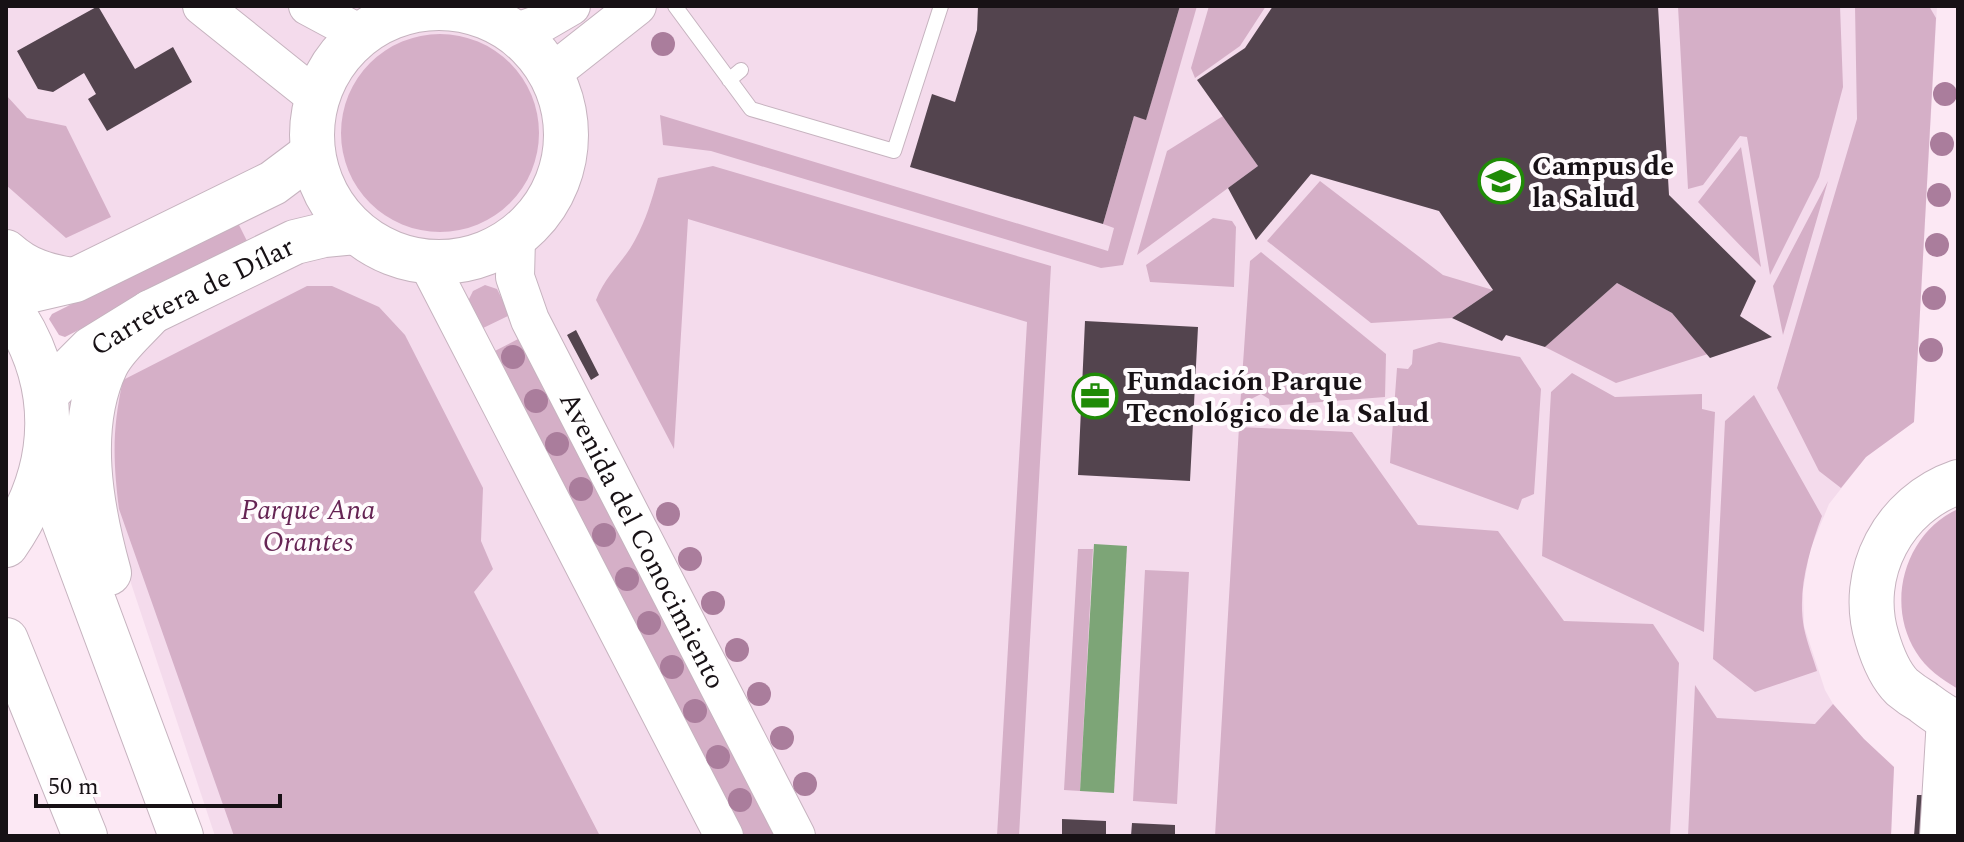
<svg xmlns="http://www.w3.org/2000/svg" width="1964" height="842" font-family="Spectral,serif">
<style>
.built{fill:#f4dbec}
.green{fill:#d5afc7}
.water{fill:#7da577}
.building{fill:#53444e}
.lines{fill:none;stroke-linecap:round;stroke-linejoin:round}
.service-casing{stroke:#c6b3bf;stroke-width:16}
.secondary-casing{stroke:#c6b3bf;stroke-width:40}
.primary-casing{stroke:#c6b3bf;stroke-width:46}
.motorway-casing{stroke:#c6b3bf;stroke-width:46}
.service{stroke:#fff;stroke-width:14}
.secondary{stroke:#fff;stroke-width:38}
.primary{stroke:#fff;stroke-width:44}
.motorway{stroke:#fff;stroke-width:44}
.tree{fill:#aa7d9c}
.labels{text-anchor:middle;stroke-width:8;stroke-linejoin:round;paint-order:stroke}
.poi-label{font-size:28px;font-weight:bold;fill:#171115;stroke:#fffbfd;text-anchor:start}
.street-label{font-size:28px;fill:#171115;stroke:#fffbfd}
.park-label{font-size:28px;font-style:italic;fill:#662554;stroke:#fffbfd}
</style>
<rect width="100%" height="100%" fill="#fce8f4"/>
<!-- built -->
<path class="built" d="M6 6H1937L1914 422 1866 457 1829 504 1810 550 1803 590 1804 626 1825 690 1833 704 1864 739 1894 767 1891 836H215L112 526 103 383 50 266 6 262Z"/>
<!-- green -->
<path class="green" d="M1180 6H1197L1123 265 1101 268 711 151 663 145 660 115 1108 251 1114 228 1103 224 1134 116 1146 119Z
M1209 6H1266L1240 46 1195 78 1191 68Z
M1678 6H1840L1843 87 1819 177 1770 275 1747 137 1740 136 1703 185 1688 189Z
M1855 6H1929L1936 18 1914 422 1866 457 1841 488 1819 471 1777 388 1857 119Z
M341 133a99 99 0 1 1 198 0a99 99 0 1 1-198 0Z
M6 95 27 118 66 126 111 217 66 238 6 185Z
M1223 116 1258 166 1137 255 1167 151Z
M1741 147 1761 267 1698 202Z
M713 166 1051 266 1019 836H997L1027 322 688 219 674 449 596 300C606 274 623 263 635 240 646 220 652 199 658 178Z
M1320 181 1443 275 1493 290 1452 318 1371 323 1267 241Z
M1828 181 1783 335 1773 286Z
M1213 218 1232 221 1236 227 1234 287 1150 282 1146 265Z
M237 221 248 243 65 337 59 335 49 319 52 314Z
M1261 252 1386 354 1385 397 1270 406 1269 399 1261 394 1251 399V407L1240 408 1250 261Z
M1617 283 1672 313 1708 354 1616 383 1545 347Z
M485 285 497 289 510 315 479 330 466 305 473 291Z
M307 286H332L379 307 405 335 483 488 481 541 493 569 474 592 600 836H234L119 509C113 461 112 429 123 380Z
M522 337 780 836H738L489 354Z
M1439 342 1520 357 1541 389 1534 494 1522 499 1518 510 1390 463 1397 368 1408 369 1412 364 1413 350Z
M1572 373 1615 397 1702 394V409L1715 412 1704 632 1542 556 1551 392Z
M1754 395 1822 516C1809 551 1797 591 1804 628 1807 643 1813 657 1817 671L1755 692 1713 659 1725 421Z
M1239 427 1352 432 1418 525 1498 531 1564 621 1653 624 1679 663 1670 836H1215Z
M1958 509V689C1942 679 1926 669 1916 652 1885 603 1905 533 1958 509Z
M1078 549H1093L1080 791 1064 790Z
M1145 570 1189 572 1177 804 1133 801Z
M1695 685 1717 718 1815 724 1833 704 1864 739 1894 767 1891 836H1688Z"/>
<!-- water -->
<path class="water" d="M1094 544 1127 546 1114 793 1080 791Z"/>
<!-- building -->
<path class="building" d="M98 6 135 69 173 47 192 82 107 131 88 99 96 94 84 73 53 92 38 89 17 51Z
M978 6H1180L1146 120 1134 116 1103 224 910 167 932 94 955 102 977 30Z
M1273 6H1658L1669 195 1756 281 1740 316 1772 337 1710 358 1672 313 1617 283 1545 347 1506 335 1502 341 1452 318 1493 290 1439 211 1311 174 1256 240 1228 188 1258 166 1197 80 1245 48Z
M1085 321 1198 327 1190 481 1078 475Z
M576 330 599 375 591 380 567 335Z
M1917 795H1925L1923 836H1914Z
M1062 819 1106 821V836H1062Z
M1132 823 1175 825V836H1131Z"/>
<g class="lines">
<!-- service casing -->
<g class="service-casing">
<path id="service" d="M675 6 751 109 894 151 941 6
M729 80 741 70"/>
</g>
<!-- secondary casing -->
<g class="secondary-casing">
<g id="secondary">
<path d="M202 6 317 98"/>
<path d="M308 6 362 35"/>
<path d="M517 32 540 24 571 6"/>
<path d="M552 73 637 6"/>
<path id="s1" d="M516 238 515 277 530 320 796 836"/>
<path d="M428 263 724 836"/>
<path d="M1939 836 1946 719"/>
</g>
</g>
<!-- primary casing -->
<g class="primary-casing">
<g id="primary">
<circle cx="439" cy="135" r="127"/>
<path d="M6 252C26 270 46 276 72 280"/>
<path d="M6 291 32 290 75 280 273 183 313 153"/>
<path d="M6 303C62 380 60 468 6 545"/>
<path id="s2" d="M46 394 91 349 151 312 295 242 324 235 356 232"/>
<path d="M1958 482C1894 504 1857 573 1877 638 1882 655 1889 674 1902 687 1908 692 1915 697 1922 701 1934 710 1944 718 1958 723"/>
</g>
</g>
<!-- motorway casing -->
<g class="motorway-casing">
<path id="motorway" d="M49 434 55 486 62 516 181 836
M109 573C91 508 76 428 106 365 115 346 137 328 151 312
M6 640 85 836"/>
</g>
<!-- service -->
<use href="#service" class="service"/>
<!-- secondary -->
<use href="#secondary" class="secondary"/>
<!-- primary -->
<use href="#primary" class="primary"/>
<!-- motorway -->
<use href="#motorway" class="motorway"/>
</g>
<!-- trees -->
<g class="tree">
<circle cx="663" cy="44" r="12"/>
<circle cx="1945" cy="94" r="12"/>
<circle cx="1942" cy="144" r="12"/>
<circle cx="1939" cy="195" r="12"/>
<circle cx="1937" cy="245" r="12"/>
<circle cx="1934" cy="298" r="12"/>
<circle cx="1931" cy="350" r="12"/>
<circle cx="513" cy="357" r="12"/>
<circle cx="536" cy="401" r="12"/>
<circle cx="557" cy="444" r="12"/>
<circle cx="581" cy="489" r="12"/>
<circle cx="668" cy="514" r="12"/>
<circle cx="604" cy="535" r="12"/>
<circle cx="690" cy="559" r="12"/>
<circle cx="627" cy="579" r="12"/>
<circle cx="713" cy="603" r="12"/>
<circle cx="649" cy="623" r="12"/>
<circle cx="737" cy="650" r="12"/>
<circle cx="672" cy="667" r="12"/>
<circle cx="759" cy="694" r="12"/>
<circle cx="695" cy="711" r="12"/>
<circle cx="782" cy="738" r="12"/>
<circle cx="718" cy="757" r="12"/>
<circle cx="805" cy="784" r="12"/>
<circle cx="740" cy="800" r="12"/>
</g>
<!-- icons -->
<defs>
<g id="university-ring" transform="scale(2.3)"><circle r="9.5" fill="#fffbfd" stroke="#1f8a06" stroke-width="1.5"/><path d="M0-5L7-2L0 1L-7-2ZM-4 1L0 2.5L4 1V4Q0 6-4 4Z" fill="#1f8a06"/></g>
<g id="office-ring" transform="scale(2.3)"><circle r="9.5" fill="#fffbfd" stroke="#1f8a06" stroke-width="1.5"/><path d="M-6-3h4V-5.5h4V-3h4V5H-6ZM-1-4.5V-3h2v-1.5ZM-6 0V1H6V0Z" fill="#1f8a06"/></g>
</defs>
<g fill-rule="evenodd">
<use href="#university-ring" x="1501" y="181"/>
<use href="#office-ring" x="1095" y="396"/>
</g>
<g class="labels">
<!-- poi labels -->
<g class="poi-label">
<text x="1532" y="175">Campus de<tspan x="1532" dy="32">la Salud</tspan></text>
<text x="1126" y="390">Fundación Parque<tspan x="1126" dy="32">Tecnológico de la Salud</tspan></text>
</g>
<!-- street labels -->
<g class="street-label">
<text dy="10" stroke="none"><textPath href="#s2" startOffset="178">Carretera de Dílar</textPath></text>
<text dy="10" stroke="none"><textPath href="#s1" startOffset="332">Avenida del Conocimiento</textPath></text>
</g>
<!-- park labels -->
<g class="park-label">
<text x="308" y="519">Parque Ana<tspan x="308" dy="32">Orantes</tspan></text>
</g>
</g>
<!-- border -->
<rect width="1964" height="842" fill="none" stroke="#171115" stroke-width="16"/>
<!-- scale -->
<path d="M36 794v12h244v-12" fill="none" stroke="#171115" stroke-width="4"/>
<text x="48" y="794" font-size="24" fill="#171115" stroke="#fffbfd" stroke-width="6" paint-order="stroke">50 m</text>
</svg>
